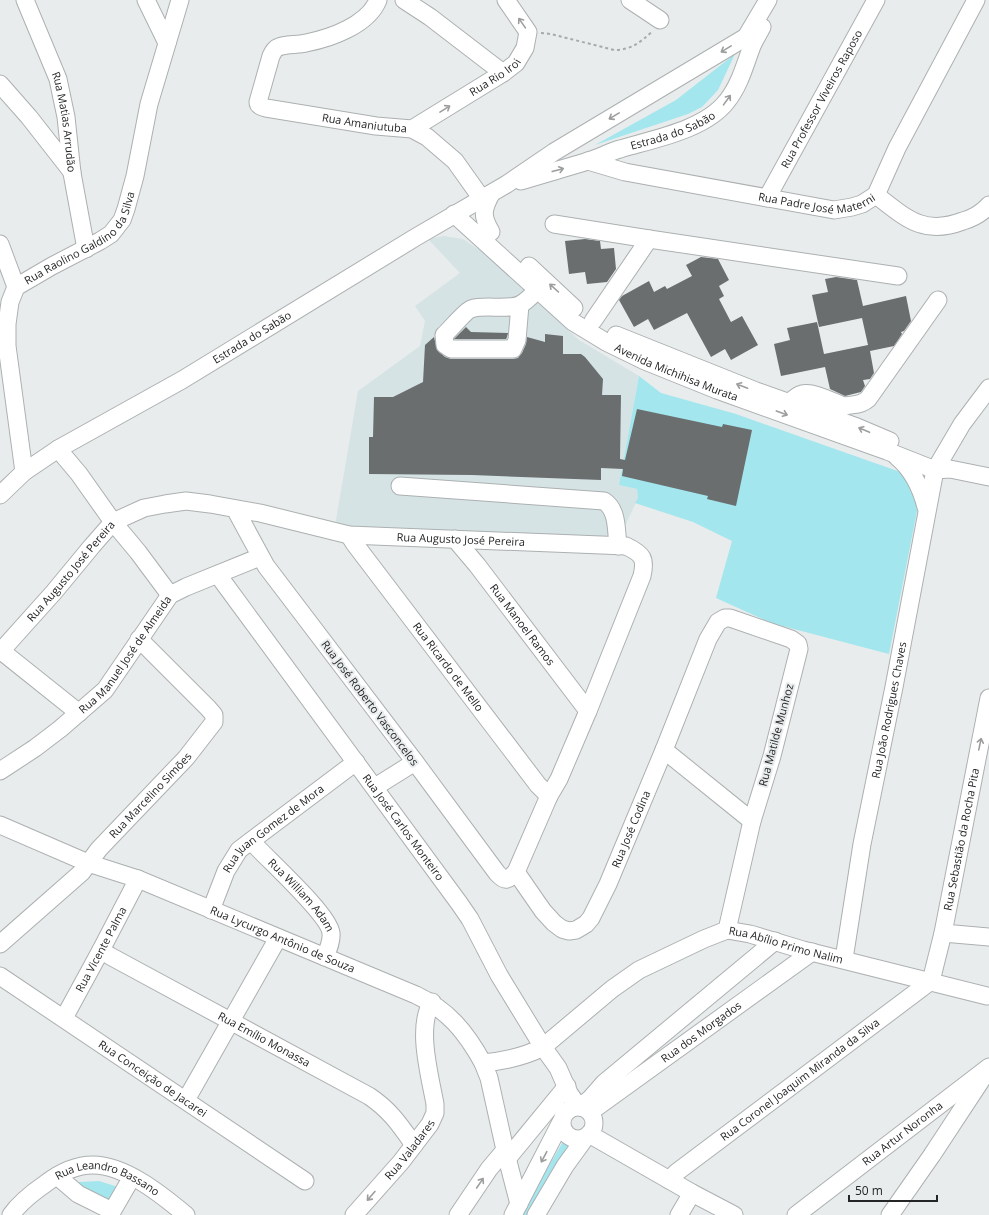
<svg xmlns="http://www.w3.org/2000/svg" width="989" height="1215" font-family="'Open Sans',sans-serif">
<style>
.built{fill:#d5e3e5}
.green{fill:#a3e6ed}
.building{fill:#6a6e6f}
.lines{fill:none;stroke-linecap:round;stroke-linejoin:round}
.minor-casing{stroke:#acb0b1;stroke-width:19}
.path{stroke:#a7aaab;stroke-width:2;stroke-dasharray:3 3;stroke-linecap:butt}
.minor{stroke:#fff;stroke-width:17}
.oneway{stroke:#9c9d9d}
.labels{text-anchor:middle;stroke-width:4;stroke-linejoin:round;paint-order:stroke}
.street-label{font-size:11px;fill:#242526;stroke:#e8eced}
</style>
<rect width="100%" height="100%" fill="#e8eced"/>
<!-- built -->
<path class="built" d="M444 236 463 239 487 255 579 340 639 376 619 485 637 489 638 498 620 537 335 526 358 391 420 346 425 321 415 306 460 273 428 239Z"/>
<!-- green -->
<path class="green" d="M735 54 718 90 702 107 688 114 595 145 676 100Z
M639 376 661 393 736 414 906 474 918 506 889 654 771 623 716 598 732 541 693 522 635 503 638 498 637 489 619 485Z
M564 1140 573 1145 532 1215H520Z
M99 1181 118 1187 112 1200 81 1189 79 1182Z"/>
<!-- building -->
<path class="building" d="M585 239 600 241 601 249 614 248 616 269 607 282 587 284 585 272 569 274 565 241Z
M701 257 718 259 729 280 719 286 724 296 719 299 731 322 742 316 758 345 731 360 725 349 711 357 687 313 654 330 648 319 634 327 619 300 622 296 649 281 654 292 665 286 667 289 692 276 686 265Z
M836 277 857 280 863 306 906 296 911 321 904 331 901 332 902 334 894 346 870 351 874 373 870 379 863 380 865 386 861 392 845 396 830 389 825 367 781 376 774 344 790 340 787 328 817 322 824 354 868 345 862 318 819 327 812 295 828 292 825 279Z
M466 327 471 332 508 333 507 337 506 339H454Z
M545 334 563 336V354H581L585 357 603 379 602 395H621L620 459 625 460 637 409 722 427 723 424 752 430 736 506 707 499 708 496 622 476 623 469 601 468V480L472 475 369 474V437H373L374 397H393L423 382 425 345 434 337 437 350 445 357 451 359H513L518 358 522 353 526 344 527 337 545 342Z"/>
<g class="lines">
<!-- minor casing -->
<g class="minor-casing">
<g id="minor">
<path id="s1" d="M25 0 58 79 66 117 72 173 86 249"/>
<path d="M146 0 167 43"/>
<path id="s2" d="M378 0C368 25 331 38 306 43 298 45 285 44 279 47 275 48 273 52 271 56L258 102C258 106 262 107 266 108L376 126 412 129 427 137 455 161 482 199"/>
<path d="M404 0 430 17 503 73"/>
<path d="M630 0 660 20"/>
<path d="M0 84 29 117 72 172"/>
<path id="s3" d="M412 129 503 73 516 63 525 48 528 32 506 0"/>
<path id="s4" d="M588 161 625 172 834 210 852 207 862 204 876 195 897 148 976 0"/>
<path id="s5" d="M521 181C543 174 566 168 588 161 599 158 609 152 620 149 653 139 705 130 727 101 740 85 745 64 752 46 755 39 759 33 762 27"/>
<path d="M491 194C482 211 482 216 491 232"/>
<path d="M876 195C906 218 923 236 963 221 973 218 982 213 989 205"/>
<path id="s6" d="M767 198 876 0"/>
<path id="s7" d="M454 214 573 322 606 342 645 361 717 390 887 451 935 470 950 469 989 477"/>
<path d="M554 224 649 239 593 321"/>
<path d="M649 239 898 276"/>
<path d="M0 244 16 287"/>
<path d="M529 266 574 308"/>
<path d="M520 305 517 340 513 349H451L445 345 444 335C450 330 465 311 471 309 485 304 509 311 521 304 527 301 532 295 537 290"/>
<path d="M616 335 756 391 857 427 890 441"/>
<path d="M789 403C793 399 797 395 802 394 813 391 833 402 844 406"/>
<path d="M832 418C846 397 854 411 868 399L938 300"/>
<path d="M58 449 79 474 113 522 138 552 170 595"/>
<path d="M897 457C913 470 921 488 926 507"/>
<path id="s8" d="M24 472 7 346V324L10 302 16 287 52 266 100 241 111 234 122 220 126 209 135 176 149 104 180 0"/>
<path d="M400 486 604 501C618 510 616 530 618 546"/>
<path id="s9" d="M0 495 24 472 58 449 182 380 416 237 507 184 554 152 746 37 768 0"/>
<path id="s10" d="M349 535 354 543 538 785 549 796"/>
<path id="s11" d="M455 539 477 565 588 711"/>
<path id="s12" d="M218 575 459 903 470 919 499 975 543 1047 558 1068 569 1093 578 1106"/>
<path d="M0 650 79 713"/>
<path id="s13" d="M1 651 54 592 92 546 113 522 144 508 165 504 186 501 210 504 260 513 349 535 626 546C643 554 646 559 642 576L588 711 559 779 549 796 516 872C507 881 505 882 497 873L415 762 266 566 235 509"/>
<path d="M664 750 752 821"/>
<path id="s14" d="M0 771 35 748 60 729 105 690 170 595 186 587 260 557"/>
<path d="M375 787 415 762"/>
<path id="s15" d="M0 825 88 863 138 879 416 995C448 1010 466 1032 483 1063 504 1061 524 1057 543 1047L612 989 639 970 704 939 727 930 750 934 803 950 987 996"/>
<path id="s16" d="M251 841C267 859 329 914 331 933 332 941 328 950 325 957"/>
<path id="s17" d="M516 872 543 911 554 923 562 929 569 931 576 930 586 924 591 918 608 884 664 750 708 639 718 622 725 618H730L791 639 798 644 799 649 772 756 752 821 727 930"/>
<path id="s18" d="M211 910 226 871 239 850 356 762"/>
<path d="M943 933 989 937"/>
<path id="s19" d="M0 944 82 872 99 849 186 758 214 722V715L208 708 139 639"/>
<path id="s20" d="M101 950 110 956 369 1096C390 1110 400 1125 414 1145"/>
<path id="s21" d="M844 959 862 844 894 687 935 470 962 424 989 388"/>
<path id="s22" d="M0 976 305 1181"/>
<path id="s23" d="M64 1018 101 950 138 879"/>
<path d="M186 1100 278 938"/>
<circle cx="578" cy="1123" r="16"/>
<path d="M580 1107 590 1099 604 1083 775 941"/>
<path id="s24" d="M590 1112 812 952"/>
<path d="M589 1134 692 1193 734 1215"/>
<path d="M505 1150 519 1204"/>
<path d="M507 1159 567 1086"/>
<path d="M57 1176 78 1194 112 1211"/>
<path id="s25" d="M669 1180 677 1172 931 981 943 933 989 698"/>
<path id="s26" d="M11 1215C20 1202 32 1193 45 1184 58 1174 76 1165 93 1165 125 1165 162 1195 186 1215"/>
<path d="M110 1215 132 1177"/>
<path id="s27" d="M354 1215 401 1162 430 1124 435 1113V1104C430 1076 416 1027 432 1002"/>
<path d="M458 1215 489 1169 505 1150 489 1078 483 1063"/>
<path d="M513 1215 561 1122"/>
<path d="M536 1215 565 1166 586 1137"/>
<path d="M679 1215 692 1193"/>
<path id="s28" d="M796 1215 989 1067"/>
<path d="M890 1215 932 1155 984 1076"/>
</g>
</g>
<!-- path -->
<path class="path" d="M541 33 551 34 614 50C632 50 640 42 653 31"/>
<!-- minor -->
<use href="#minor" class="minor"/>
</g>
<!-- one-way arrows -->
<defs><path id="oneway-shaft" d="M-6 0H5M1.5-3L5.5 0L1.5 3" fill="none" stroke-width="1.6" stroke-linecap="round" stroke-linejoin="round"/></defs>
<g class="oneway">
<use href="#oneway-shaft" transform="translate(522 23) rotate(-125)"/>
<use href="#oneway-shaft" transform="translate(726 49) rotate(149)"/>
<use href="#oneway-shaft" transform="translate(727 100) rotate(-54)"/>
<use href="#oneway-shaft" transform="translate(445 109) rotate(-32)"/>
<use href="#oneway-shaft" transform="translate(614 116) rotate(149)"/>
<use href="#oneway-shaft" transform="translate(558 170) rotate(-15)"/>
<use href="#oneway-shaft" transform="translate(554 288) rotate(-138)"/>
<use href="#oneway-shaft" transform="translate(742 386) rotate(-159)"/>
<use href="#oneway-shaft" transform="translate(782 413) rotate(20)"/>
<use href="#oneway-shaft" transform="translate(864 430) rotate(-157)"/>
<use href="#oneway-shaft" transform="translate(980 744) rotate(-78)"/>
<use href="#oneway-shaft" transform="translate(544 1157) rotate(118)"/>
<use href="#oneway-shaft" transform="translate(480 1183) rotate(-56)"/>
<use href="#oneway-shaft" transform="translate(371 1196) rotate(131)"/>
</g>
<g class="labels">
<!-- street labels -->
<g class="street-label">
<text dy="4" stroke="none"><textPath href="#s3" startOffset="98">Rua Rio Iroi</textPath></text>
<text dy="4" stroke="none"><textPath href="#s6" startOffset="113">Rua Professor Viveiros Raposo</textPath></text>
<text dy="4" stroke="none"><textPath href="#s1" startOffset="129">Rua Matias Arrudão</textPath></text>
<text dy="4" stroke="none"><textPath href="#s2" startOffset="285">Rua Amaniutuba</textPath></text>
<text dy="4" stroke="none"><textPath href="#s5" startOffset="160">Estrada do Sabão</textPath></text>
<text dy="4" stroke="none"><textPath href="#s4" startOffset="234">Rua Padre José Materni</textPath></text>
<text dy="4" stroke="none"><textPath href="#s8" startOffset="271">Rua Raolino Galdino da Silva</textPath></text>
<text dy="4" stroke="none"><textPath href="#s9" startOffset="298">Estrada do Sabão</textPath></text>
<text dy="4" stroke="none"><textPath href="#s7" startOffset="276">Avenida Michihisa Murata</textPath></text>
<text dy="4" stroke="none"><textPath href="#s13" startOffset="526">Rua Augusto José Pereira</textPath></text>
<text dy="4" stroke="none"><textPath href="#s13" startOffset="106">Rua Augusto José Pereira</textPath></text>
<text dy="4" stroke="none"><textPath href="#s11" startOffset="109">Rua Manoel Ramos</textPath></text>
<text dy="4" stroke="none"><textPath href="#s14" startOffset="173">Rua Manuel José de Almeida</textPath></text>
<text dy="4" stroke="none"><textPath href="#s10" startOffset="165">Rua Ricardo de Mello</textPath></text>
<text transform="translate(370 703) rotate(53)" y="4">Rua José Roberto Vasconcelos</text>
<text dy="4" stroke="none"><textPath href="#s21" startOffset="253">Rua João Rodrigues Chaves</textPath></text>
<text transform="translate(776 735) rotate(-75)" y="4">Rua Matilde Munhoz</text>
<text dy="4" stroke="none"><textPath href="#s19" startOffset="212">Rua Marcelino Simões</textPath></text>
<text dy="4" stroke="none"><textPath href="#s12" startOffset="313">Rua José Carlos Monteiro</textPath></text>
<text dy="4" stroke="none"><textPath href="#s17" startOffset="205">Rua José Codina</textPath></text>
<text dy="4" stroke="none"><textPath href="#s18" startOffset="106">Rua Juan Gomez de Mora</textPath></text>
<text dy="4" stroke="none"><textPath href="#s25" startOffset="474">Rua Sebastião da Rocha Pita</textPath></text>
<text dy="4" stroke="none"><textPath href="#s16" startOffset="74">Rua William Adam</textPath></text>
<text dy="4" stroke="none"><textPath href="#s15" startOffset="305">Rua Lycurgo Antônio de Souza</textPath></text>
<text dy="4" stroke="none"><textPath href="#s15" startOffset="890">Rua Abílio Primo Nalim</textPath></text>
<text dy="4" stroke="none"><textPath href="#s23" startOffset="78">Rua Vicente Palma</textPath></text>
<text dy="4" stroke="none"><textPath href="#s24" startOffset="137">Rua dos Morgados</textPath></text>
<text dy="4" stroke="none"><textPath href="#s20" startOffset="186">Rua Emílio Monassa</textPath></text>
<text dy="4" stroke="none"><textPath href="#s22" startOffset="184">Rua Conceição de Jacarei</textPath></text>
<text dy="4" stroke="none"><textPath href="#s25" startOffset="165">Rua Coronel Joaquim Miranda da Silva</textPath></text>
<text dy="4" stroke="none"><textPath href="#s28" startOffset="134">Rua Artur Noronha</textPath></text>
<text dy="4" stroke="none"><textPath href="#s27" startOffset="86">Rua Valadares</textPath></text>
<text dy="4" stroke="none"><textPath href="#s26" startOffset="115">Rua Leandro Bassano</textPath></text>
</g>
</g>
<!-- scale -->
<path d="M849 1195v6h88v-6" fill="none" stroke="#242526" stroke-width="2"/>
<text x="855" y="1195" font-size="12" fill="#242526" stroke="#e8eced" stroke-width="3" paint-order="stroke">50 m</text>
</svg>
